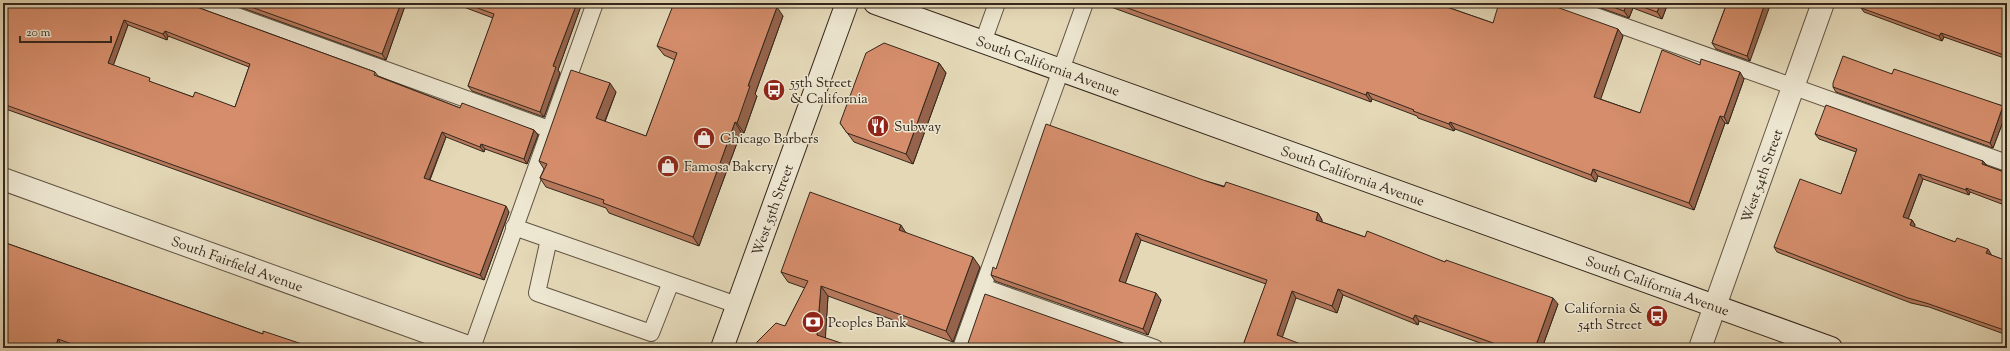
<svg xmlns="http://www.w3.org/2000/svg" width="2010" height="351" font-family="'Sorts Mill Goudy',serif">
<style>
.lines{fill:none;stroke-linecap:round;stroke-linejoin:round}
.lane-casing{stroke:#605343;stroke-width:18}
.street-casing{stroke:#605343;stroke-width:24}
.secondary-casing{stroke:#34271c;stroke-width:24}
.lane{stroke:#ede6d0;stroke-width:16}
.street{stroke:#ede6d0;stroke-width:22}
.secondary{stroke:#ede6d0;stroke-width:22}
.wall{fill:#b7795c;stroke:#34271c;fill-rule:evenodd}
.shaded-wall{fill:#95634b;stroke:#34271c}
.building{fill:#d58d6b;stroke:#34271c;fill-rule:evenodd}
.labels{text-anchor:middle;stroke-width:3;stroke-linejoin:round;paint-order:stroke}
.street-label{font-size:14px;fill:#34271c;stroke:#ede6d0}
.poi-label{font-size:14px;fill:#34271c;stroke:#ede6d0;text-anchor:start}
</style>
<rect width="100%" height="100%" fill="#e4d8b7"/>
<filter id="stains"><feTurbulence type="fractalNoise" baseFrequency=".005" numOctaves="4"/><feColorMatrix values="0 0 0 0 .2 0 0 0 0 .09 0 0 0 0 .02 0 0 0 .5 -.17"/></filter>
<radialGradient id="worn" r=".72"><stop offset=".6" stop-color="#630" stop-opacity="0"/><stop offset="1" stop-color="#630" stop-opacity=".3"/></radialGradient>
<g class="lines">
<!-- lane casing -->
<g class="lane-casing">
<path id="lane" d="M201 3 549 129
M1559 3 2007 163
M983 42 997 3
M514 227 737 305
M549 239 537 293 651 333 671 282
M983 287 1155 348
M472 348 595 3
M961 348 1085 3"/>
</g>
<!-- street casing -->
<g class="street-casing">
<g id="street">
<path id="s1" d="M3 179 471 348"/>
<path id="s2" d="M1700 348 1823 3"/>
</g>
</g>
<!-- secondary casing -->
<g class="secondary-casing">
<g id="secondary">
<path id="s3" d="M875 3 1831 348"/>
<path id="s4" d="M722 348 847 3"/>
</g>
</g>
<!-- lane -->
<use href="#lane" class="lane"/>
<!-- street -->
<use href="#street" class="street"/>
<!-- secondary -->
<use href="#secondary" class="secondary"/>
</g>
<!-- wall -->
<path class="wall" d="M3 3H192L193 6H194L375 72 378 76 460 108 534 130 538 135 527 164 485 149 484 152 446 137 430 180 509 212 484 280 3 108ZM128 25 167 40 168 36 249 67 235 107 193 97 153 83 113 65Z
M229 3H406L386 60Z
M453 3H582L558 70 560 73 544 117 472 91 468 86 493 18Z
M1100 3H1449L1447 7 1493 23 1550 3 1551 5 1623 36 1600 99 1640 113 1700 65 1744 79 1728 124 1725 123 1694 210 1598 176 1596 182 1455 129 1454 131 1418 118 1417 116 1372 99 1371 102 1336 89Z
M1587 3H1668L1662 19 1633 8 1629 18Z
M1727 3 1750 61 1716 49 1712 43Z
M2007 3V59L1944 37 1942 41 1864 12 1861 8Z
M783 16 755 94 757 96 744 133 741 132 699 246 609 213 606 208 546 187 540 178 544 169 539 161 616 92 605 122 646 136 675 60 664 55 657 46Z
M939 63 946 73 913 164 854 142 840 123Z
M1892 74 2003 106 2007 111 1993 148 1836 92 1833 87Z
M1815 134 1983 161 1987 166 2007 173V206L1970 192 1969 195 1923 179 1908 219 1912 220 1915 225 1914 227 1955 242 1991 254V255L2007 261V335L1929 307 1911 303 1777 252 1774 247 1841 194 1856 152 1819 139Z
M1206 181 1318 213 1322 220V222L1365 237 1445 262 1558 304 1542 348H1494L1419 321 1418 325 1343 295 1337 313 1296 298 1242 348 1266 284 1141 240 1125 283 1161 300 1148 335 995 281 991 275 996 269Z
M906 233 980 267 953 342 828 296 825 338 785 326 805 288 788 282 781 272Z
M3 242 263 334 314 348H73L61 344 59 348H3Z
M968 343 1137 348H971Z"/>
<!-- shaded-wall -->
<path class="shaded-wall" d="M401 3H406L386 60 382 54Z
M577 3H582L558 70 560 73 544 117 540 112 553 66Z
M1441 3H1449L1445 12 1441 5Z
M1627 3H1629L1633 8 1629 18 1624 11Z
M1661 3H1668L1662 19 1657 12Z
M1765 3H1771L1750 61 1747 56Z
M777 7 783 16 755 94 757 96 744 133 737 123 748 86Z
M124 20 128 25 112 69 108 63Z
M1618 29 1623 36 1599 104 1594 97Z
M165 31 168 36 167 40 163 34Z
M1941 33 1944 37 1942 41 1939 36Z
M939 63 946 73 913 164 906 154Z
M1740 72 1744 79 1728 124 1724 117Z
M610 83 616 92 602 128 596 118Z
M1367 92 1372 99 1371 102 1366 95Z
M2003 106 2007 111 1993 148 1990 143Z
M1720 116 1725 123 1694 210 1689 203Z
M735 122 741 132 699 246 693 237Z
M1450 122 1455 129 1454 131 1449 124Z
M534 130 538 135 527 164 524 159Z
M442 132 446 137 428 183 424 178Z
M481 144 485 149 484 152 480 147Z
M1983 161 1987 166 1982 164Z
M1593 169 1598 176 1596 182 1591 175Z
M1919 174 1923 179 1907 222 1903 217Z
M1966 188 1970 192 1969 195 1966 190Z
M506 206 509 212 484 280 480 275Z
M1318 213 1322 220 1320 227 1316 220Z
M1912 220 1915 225 1913 230 1910 225Z
M901 225 908 236 899 230Z
M1136 233 1141 240 1124 287 1119 281Z
M1988 249 1991 254 1990 258 1986 253Z
M973 257 980 267 953 342 946 331Z
M821 286 828 296 825 345 817 335Z
M1338 289 1343 295 1337 313 1332 306Z
M1292 291 1296 298 1281 341 1277 335Z
M1156 293 1161 300 1148 335 1143 329Z
M1553 298 1558 304 1542 348H1535Z
M1415 315 1419 321 1418 325 1413 319Z
M58 339 61 344 59 348H55Z"/>
<!-- building -->
<path class="building" d="M3 3H190L194 6 375 72 374 75 460 108 462 103 534 130 524 159 481 144 480 147 442 132 424 178 506 206 480 275 3 104ZM124 20 163 34 165 31 250 64 235 107 195 92 193 97 149 81 150 78 108 63Z
M240 3H401L382 54Z
M464 3H577L553 66 556 67 540 112 468 86 494 14Z
M674 3H767L777 7 748 86H750L737 123 735 122 693 237 603 203 604 200 540 178 547 164 539 161 571 70 610 83 596 118 646 136 677 53 657 46Z
M1114 3H1441V5L1493 23 1499 3H1549L1551 5 1618 29 1594 97 1640 113 1662 50 1700 65 1701 59 1740 72 1724 117 1720 116 1689 203 1593 169 1591 175 1450 122 1449 124 1413 111 1414 110 1367 92 1366 95 1331 82Z
M1602 3H1627L1624 11Z
M1632 3H1661L1657 12Z
M1727 3H1765L1747 56 1712 43Z
M1863 3H2007V56L1941 33 1939 36 1861 8Z
M884 43 939 63 906 154 847 133 840 123 866 53Z
M1843 56 1892 74 1894 69 2003 106 1990 143 1833 87V83Z
M1826 105 1983 161 1982 164 2007 173V202L1966 188V190L1919 174 1903 217 1912 220 1910 225 1955 242 1957 238 1988 249 1986 253 2007 261V331L1926 303 1908 298 1774 247 1800 179 1841 194 1857 149 1815 134Z
M1046 124 1206 181 1224 187 1226 182 1318 213 1316 220 1365 237 1367 231 1445 262 1446 260 1553 298 1535 348H1507L1415 315 1413 319 1338 289 1332 306 1292 291 1277 335 1311 348H1242L1267 280 1136 233 1119 281 1156 293 1143 329 991 275 993 267 996 269Z
M810 192 901 225 899 230 973 257 946 331 821 286 817 335 856 348H755L757 342 776 323 785 326 808 281 781 272Z
M3 242 263 334V331L314 348H83L58 339 55 348H48L44 347 43 348H3Z
M985 294 1137 348H973L974 345 968 343Z"/>
<!-- icons -->
<defs>
<g id="bus-disc" transform="scale(1.15)"><circle r="9.5" fill="#8f2418" stroke="#ede6d0"/><path d="M-5-6H5V4H4V6H2V4H-2V6H-4V4H-5ZM-3.5-4V0h7V-4ZM-3.5 1.2v1.5H-2V1.2ZM2 1.2v1.5H3.5V1.2Z" fill="#fff"/></g>
<g id="restaurant-disc" transform="scale(1.15)"><circle r="9.5" fill="#8f2418" stroke="#ede6d0"/><path d="M-5-6h1v4h1v-4h1v4h1v-4h1v5L-1.5 .5V6h-2V.5L-5-1ZM5-6V6H3V1.5H1.5Q1.5-4 5-6Z" fill="#fff"/></g>
<g id="shop-disc" transform="scale(1.15)"><circle r="9.5" fill="#8f2418" stroke="#ede6d0"/><path d="M-5-2.5h2.3a2.7 3.5 0 0 1 5.4 0H5L5.5 6h-11ZM-1.5-2.5h3a1.5 2.3 0 0 0-3 0Z" fill="#fff"/></g>
<g id="bank-disc" transform="scale(1.15)"><circle r="9.5" fill="#8f2418" stroke="#ede6d0"/><path d="M-6-4H6V4H-6ZM0-2.3a2.3 2.3 0 1 0 0 4.6a2.3 2.3 0 1 0 0-4.6Z" fill="#fff"/></g>
</defs>
<g fill-rule="evenodd">
<use href="#bus-disc" x="774" y="90"/>
<use href="#restaurant-disc" x="878" y="126"/>
<use href="#shop-disc" x="704" y="138"/>
<use href="#shop-disc" x="668" y="166"/>
<use href="#bus-disc" x="1657" y="316"/>
<use href="#bank-disc" x="813" y="322"/>
</g>
<g class="labels">
<!-- street labels -->
<g class="street-label">
<text dy="5" stroke="none"><textPath href="#s3" startOffset="184">South California Avenue</textPath></text>
<text dy="5" stroke="none"><textPath href="#s2" startOffset="183">West 54th Street</textPath></text>
<text dy="5" stroke="none"><textPath href="#s3" startOffset="508">South California Avenue</textPath></text>
<text dy="5" stroke="none"><textPath href="#s4" startOffset="147">West 55th Street</textPath></text>
<text dy="5" stroke="none"><textPath href="#s1" startOffset="249">South Fairfield Avenue</textPath></text>
<text dy="5" stroke="none"><textPath href="#s3" startOffset="832">South California Avenue</textPath></text>
</g>
<!-- poi labels -->
<g class="poi-label">
<text x="790" y="87">55th Street<tspan x="790" dy="16">&amp; California</tspan></text>
<text x="894" y="131">Subway</text>
<text x="720" y="143">Chicago Barbers</text>
<text x="684" y="171">Famosa Bakery</text>
<text x="1642" y="313" text-anchor="end">California &amp;<tspan x="1642" dy="16">54th Street</tspan></text>
<text x="828" y="327">Peoples Bank</text>
</g>
</g>
<!-- margin -->
<rect width="2010" height="351" fill="none" stroke="#e4d8b7" stroke-width="16"/>
<rect x="4" y="4" width="2002" height="343" fill="none" stroke="#34271c" stroke-width="2"/>
<rect x="8" y="8" width="1994" height="335" fill="none" stroke="#34271c"/>
<!-- scale -->
<path d="M20 36v6h91v-6" fill="none" stroke="#34271c" stroke-width="2"/>
<text x="26" y="36" font-size="12" fill="#34271c" stroke="#ede6d0" stroke-width="3" paint-order="stroke">20 m</text>
<rect width="100%" height="100%" filter="url(#stains)"/>
<rect width="100%" height="100%" fill="url(#worn)"/>
</svg>
